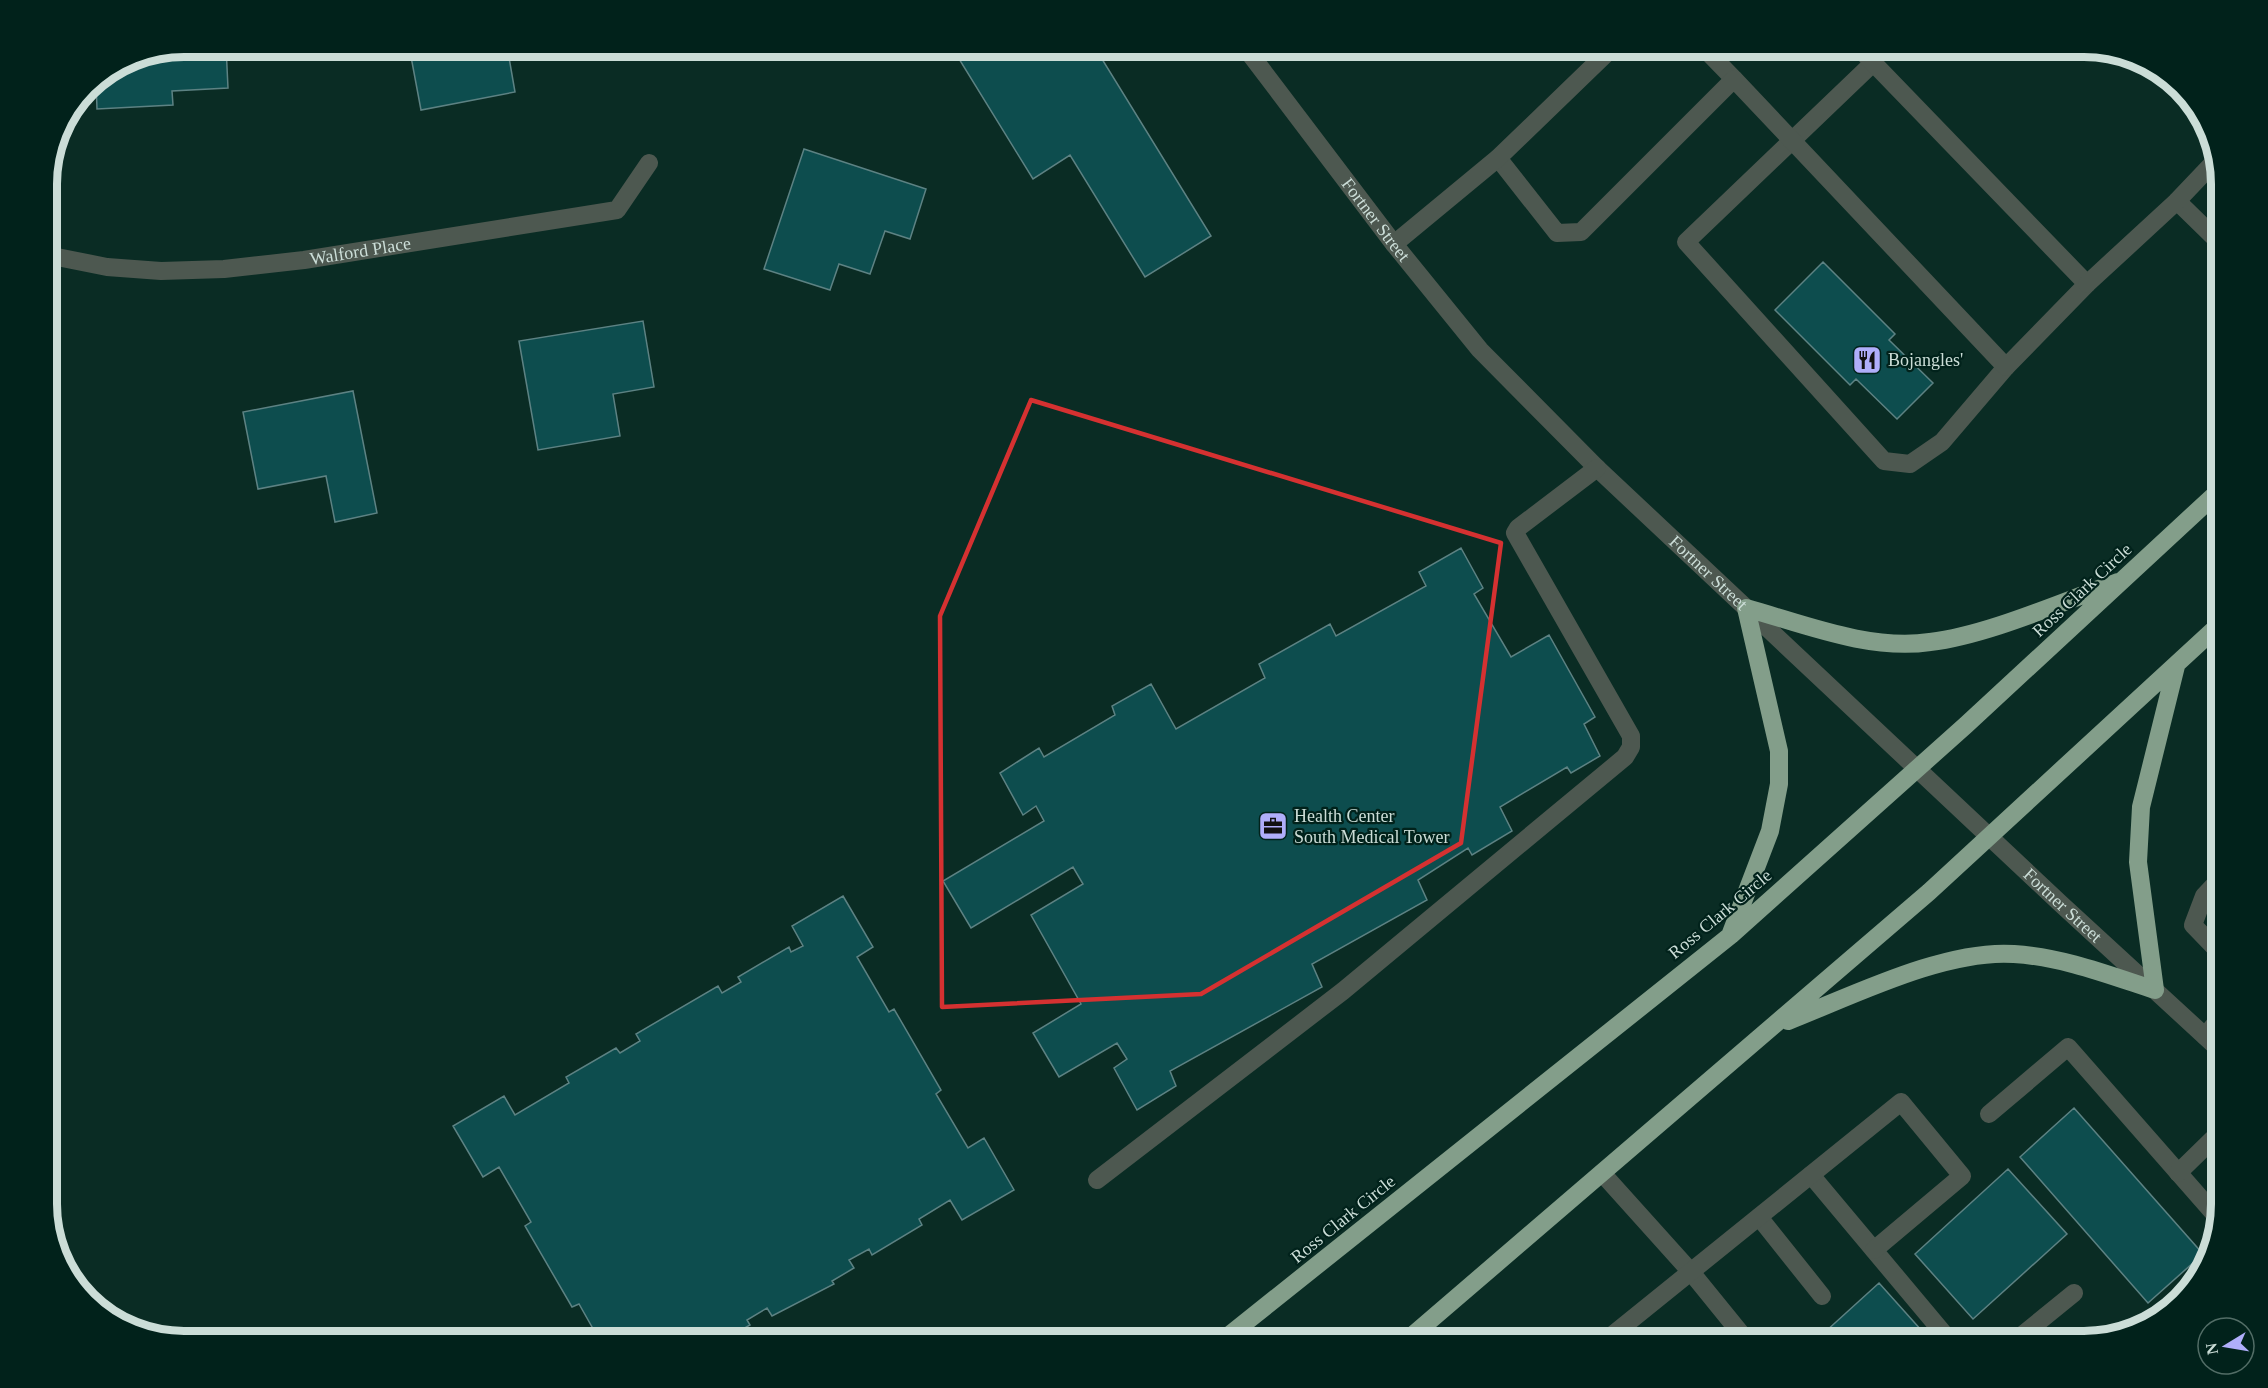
<svg xmlns="http://www.w3.org/2000/svg" width="2268" height="1388" font-family="'Times New Roman',serif">
<style>
.building{fill:#0d4d4e;stroke:#5d8283;stroke-width:1.5}
.lines{fill:none;stroke-linecap:round;stroke-linejoin:round}
.minor{stroke:#4d5850;stroke-width:18}
.highway{stroke:#839e8a;stroke-width:18}
.marked{fill:none;stroke:#d53131;stroke-width:4.5;stroke-linejoin:round}
.labels{text-anchor:middle;stroke-width:4.5;stroke-linejoin:round;paint-order:stroke}
.street-label{font-size:18px;fill:#cbddd7;stroke:#01221b}
.poi-label{font-size:18px;fill:#cbddd7;stroke:#01221b;text-anchor:start}
.rim{fill:none;stroke:#cbddd7;stroke-width:8}
</style>
<rect width="100%" height="100%" fill="#0a2c24"/>
<!-- building -->
<path class="building" d="M184 46H226L228 88 172 91 173 105 97 109 96 81 132 57Z
M409 46H507L515 92 421 110Z
M968 46H1094L1211 236 1145 277 1070 155 1033 179 956 54Z
M804 149 926 189 910 239 885 231 870 274 839 264 830 290 764 269Z
M1823 262 1895 334 1889 340 1933 383 1897 419 1856 379 1850 385 1775 310Z
M643 321 654 387 613 394 620 436 538 450 519 341Z
M353 391 377 513 335 522 326 476 258 489 243 412Z
M1461 548 1483 588 1474 594 1511 657 1549 635 1595 717 1584 724 1600 756 1571 773 1567 767 1500 807 1512 831 1472 855 1468 848 1418 880 1427 900 1312 964 1322 987 1170 1071 1176 1086 1137 1110 1114 1068 1127 1059 1117 1043 1059 1077 1033 1033 1081 1004 1031 915 1083 884 1073 867 971 928 943 881 1044 821 1036 806 1023 815 1000 773 1039 748 1044 757 1115 715 1112 706 1151 684 1176 729 1265 678 1259 664 1330 624 1336 636 1426 586 1419 572Z
M843 896 873 947 857 957 889 1012 894 1009 941 1090 936 1094 968 1148 984 1138 1014 1190 962 1220 950 1200 919 1219 922 1225 872 1255 869 1249 849 1260 854 1268 832 1281 834 1284 772 1316 767 1308 747 1320 750 1325 722 1341H600L579 1304 572 1307 525 1226 531 1222 499 1167 483 1177 453 1126 504 1096 515 1115 569 1083 566 1077 616 1048 620 1053 640 1041 636 1034 718 986 722 993 741 982 738 977 789 947 791 952 803 946 792 926Z
M2074 1108 2203 1254 2148 1303 2020 1157Z
M2008 1169 2067 1234 1973 1319 1915 1254Z
M1879 1283 1931 1341H1833L1825 1332Z"/>
<g class="lines">
<!-- minor -->
<g class="minor">
<path id="s1" d="M1244 46 1394 244 1480 350 1597 468 2061 904 2221 1051"/>
<path d="M1702 46 1734 79"/>
<path d="M1873 63 1686 242 1884 461 1910 464 1942 442 2006 367"/>
<path d="M1498 158 1557 233 1581 232 1734 79 2006 367 2087 284 1857 46"/>
<path d="M2177 201 2221 244"/>
<path d="M1394 244 1498 158 1614 46"/>
<path id="s2" d="M47 255 107 267 161 271 224 269 304 260 617 210 649 163"/>
<path d="M2087 284 2177 201 2216 160"/>
<path d="M2221 878 2204 896 2193 925 2221 954"/>
<path d="M2205 1036 2221 1017"/>
<path d="M1989 1114 2068 1047 2218 1218"/>
<path d="M1602 1173 1691 1272 1747 1341"/>
<path d="M2178 1173 2221 1131"/>
<path d="M1811 1175 1950 1341"/>
<path d="M1097 1180 1343 991 1625 757 1631 747V736L1515 533 1518 528 1597 468"/>
<path d="M1759 1217 1822 1296"/>
<path d="M1624 1327 1635 1341"/>
<path d="M1605 1341 1901 1102 1962 1176 1874 1250"/>
<path d="M2015 1341 2074 1293"/>
</g>
<!-- highway -->
<path class="highway" d="M1731 933 1770 831 1779 784V751L1746 608C1804 624 1869 651 1930 642 1988 635 2061 602 2118 582
M1788 1021C1852 996 1945 949 2014 954 2063 957 2109 975 2155 990L2138 862 2141 807 2176 666
M1222 1341 1731 935 1966 725 2221 489
M1406 1341 1929 892 2221 623"/>
</g>
<!-- marked area -->
<path class="marked" d="M1031 400 1501 543 1461 843 1201 994 942 1007 940 616Z"/>
<!-- icons -->
<defs>
<g id="restaurant-square" transform="scale(1.5)"><rect x="-9" y="-9" width="18" height="18" rx="4" fill="#afaefa" stroke="#01221b"/><path d="M-5-6h1v4h1v-4h1v4h1v-4h1v5L-1.5 .5V6h-2V.5L-5-1ZM5-6V6H3V1.5H1.5Q1.5-4 5-6Z" fill="#111"/></g>
<g id="office-square" transform="scale(1.5)"><rect x="-9" y="-9" width="18" height="18" rx="4" fill="#afaefa" stroke="#01221b"/><path d="M-6-3h4V-5.5h4V-3h4V5H-6ZM-1-4.5V-3h2v-1.5ZM-6 0V1H6V0Z" fill="#111"/></g>
</defs>
<g fill-rule="evenodd">
<use href="#restaurant-square" x="1867" y="360"/>
<use href="#office-square" x="1273" y="826"/>
</g>
<g class="labels">
<!-- street labels -->
<g class="street-label">
<text dy="6" stroke="none"><textPath href="#s1" startOffset="218">Fortner Street</textPath></text>
<text dy="6" stroke="none"><textPath href="#s2" startOffset="316">Walford Place</textPath></text>
<text dy="6" stroke="none"><textPath href="#s1" startOffset="704">Fortner Street</textPath></text>
<text transform="translate(2082 590) rotate(-43)" y="6">Ross Clark Circle</text>
<text dy="6" stroke="none"><textPath href="#s1" startOffset="1190">Fortner Street</textPath></text>
<text transform="translate(1720 914) rotate(-40)" y="6">Ross Clark Circle</text>
<text transform="translate(1343 1219) rotate(-39)" y="6">Ross Clark Circle</text>
</g>
<!-- poi labels -->
<g class="poi-label">
<text x="1888" y="366">Bojangles'</text>
<text x="1294" y="822">Health Center<tspan x="1294" dy="21">South Medical Tower</tspan></text>
</g>
</g>
<!-- crop -->
<path d="M0 0H2268V1388H0ZM184 57H2084A127 127 0 0 1 2211 184V1204A127 127 0 0 1 2084 1331H184A127 127 0 0 1 57 1204V184A127 127 0 0 1 184 57Z" fill="#01221b" fill-rule="evenodd"/>
<path class="rim" d="M184 57H2084A127 127 0 0 1 2211 184V1204A127 127 0 0 1 2084 1331H184A127 127 0 0 1 57 1204V184A127 127 0 0 1 184 57Z"/>
<!-- north arrow -->
<g transform="translate(2226 1346) rotate(259)"><circle r="28" fill="#01221b" stroke="#526d66" stroke-width="1.5"/>
<path d="M0-4.5L10 22L0 15L-10 22Z" fill="#afaefa"/>
<text y="-9" font-size="16" font-weight="bold" text-anchor="middle" fill="#cbddd7">N</text>
</g>
</svg>
